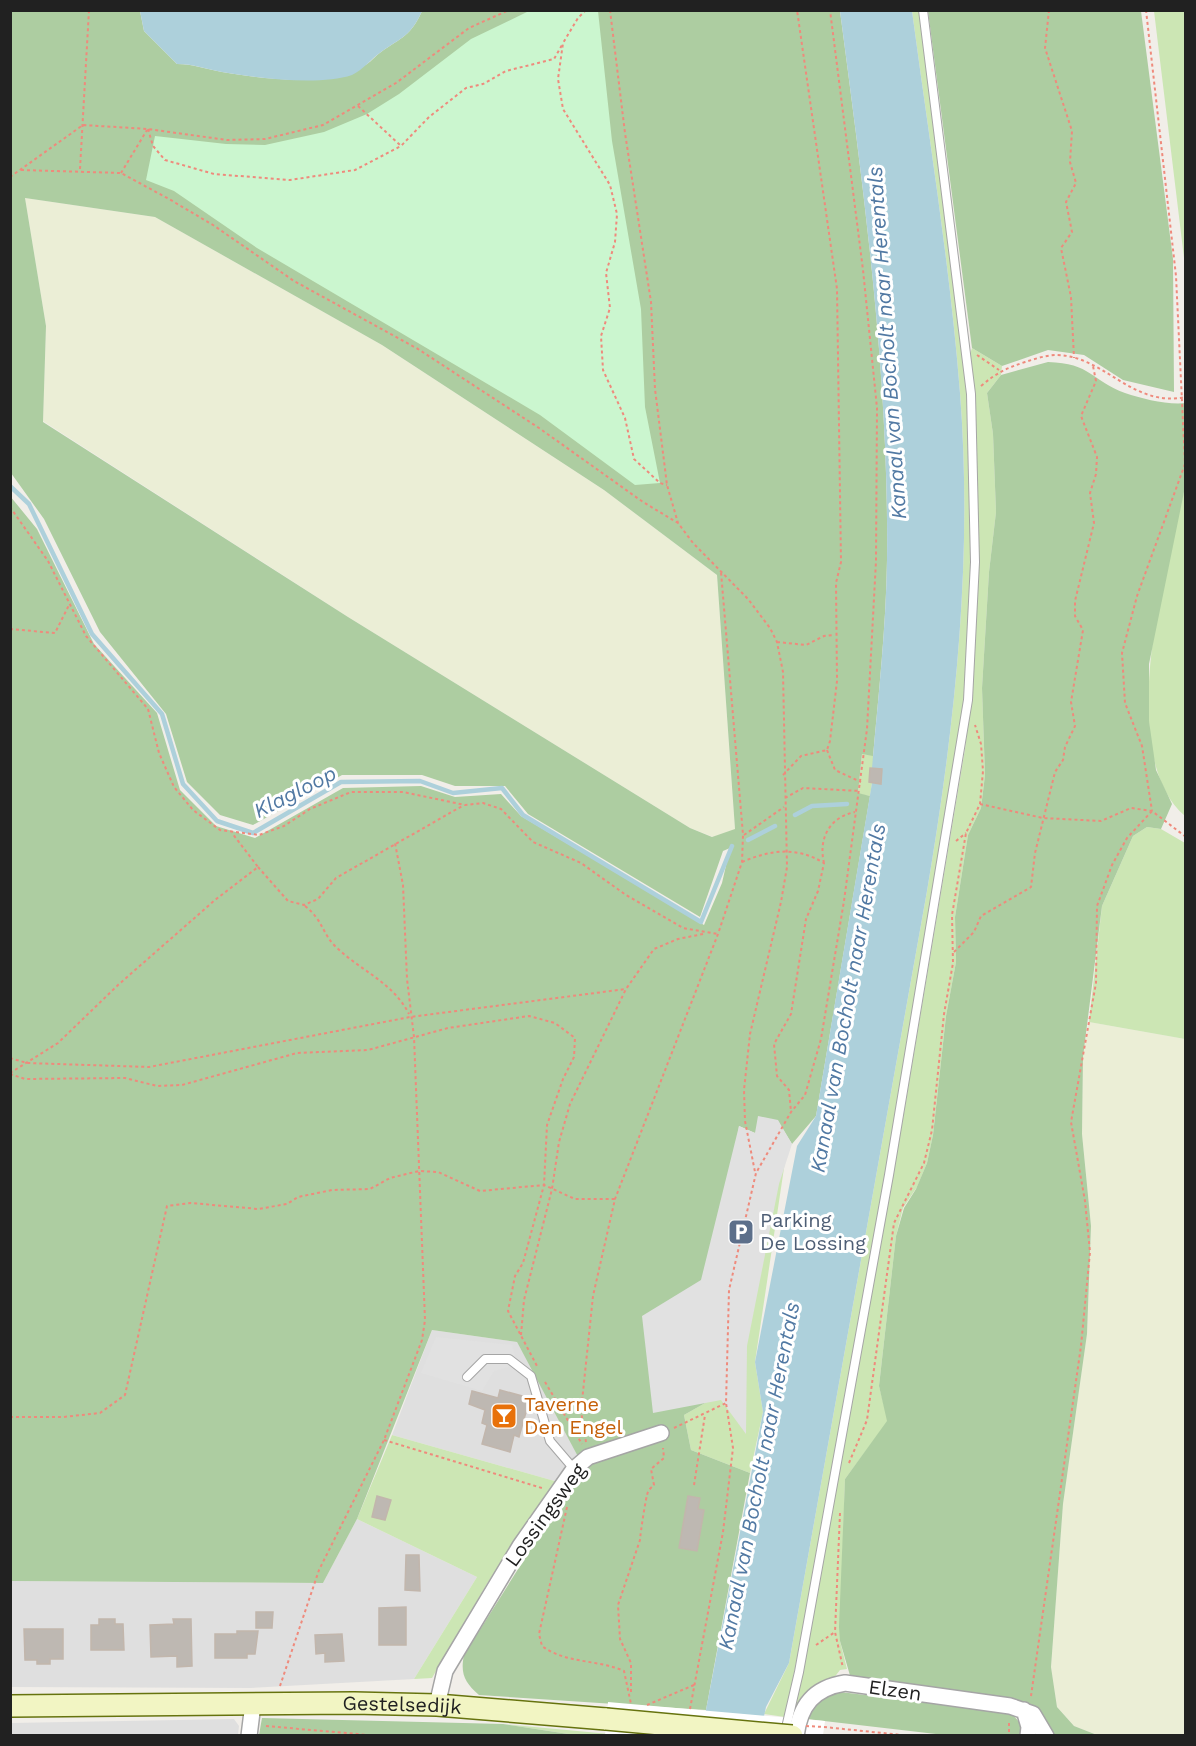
<svg xmlns="http://www.w3.org/2000/svg" width="1196" height="1746" font-family="'Work Sans',sans-serif">
<style>
.residential{fill:#dfdfdf}
.farmland{fill:#ebeed6}
.grass{fill:#cce6b4}
.forest{fill:#adcda1;fill-rule:evenodd}
.park{fill:#cbf6cf}
.parking{fill:#e1e1e1}
.water{fill:#add0db}
.pier{fill:#fff}
.lines{fill:none;stroke-linecap:round;stroke-linejoin:round}
.stream{stroke:#add0db;stroke-width:4.5}
.building{fill:#beb8b2;stroke:#c2b6ac;stroke-width:1.5}
.lane-casing{stroke:#a5a5a5;stroke-width:10}
.street-casing{stroke:#a5a5a5;stroke-width:18}
.secondary-casing{stroke:#66730e;stroke-width:24}
.path{stroke:#ef8a7c;stroke-width:2;stroke-dasharray:3 3;stroke-linecap:butt}
.lane{stroke:#fff;stroke-width:8}
.street{stroke:#fff;stroke-width:15}
.secondary{stroke:#f2f5c3;stroke-width:21}
.secondary-bridge-casing{stroke:#66730e;stroke-width:24;stroke-linecap:butt}
.path-bridge{stroke:#ef8a7c;stroke-width:2;stroke-dasharray:3 3;stroke-linecap:butt}
.secondary-bridge{stroke:#f2f5c3;stroke-width:21}
.labels{text-anchor:middle;stroke-width:6;stroke-linejoin:round;paint-order:stroke}
.service-label{font-size:20px;fill:#4e5e75;stroke:#fff;text-anchor:start}
.food-label{font-size:20px;fill:#c56008;stroke:#fff;text-anchor:start}
.street-label{font-size:20px;fill:#212121;stroke:#fff}
.water-label{font-size:21px;font-style:italic;fill:#5179a3;stroke:#fff}
</style>
<rect width="100%" height="100%" fill="#f1eee9"/>
<!-- residential -->
<path class="residential" d="M432 1330 517 1342 578 1453 558 1482 392 1435Z
M357 1519 477 1577 414 1679 250 1688 11 1687V1581L323 1583Z
M234 1719 239 1726 238 1735H11V1723Z"/>
<!-- farmland -->
<path class="farmland" d="M25 198 155 217 382 345 604 490 717 575 735 830 713 837 690 828 348 617 43 421 46 326Z
M1089 1022 1185 1039V1735H1097L1074 1726 1057 1707 1051 1667 1063 1504 1087 1334 1091 1226 1082 1134 1083 1057Z"/>
<!-- grass -->
<path class="grass" d="M912 11H920C945 202 979 395 972 588 965 759 929 926 899 1094 863 1302 828 1510 785 1717L764 1714 789 1663 927 891C955 726 973 561 960 393 950 266 929 138 912 11Z
M1154 11H1185V266Z
M972 348 1002 366 1001 375 987 393 993 434 996 512 989 572 982 688 985 775 981 808 968 835 955 917 956 962 946 1016 933 1135 927 1163 917 1187 903 1208 896 1236 879 1386 888 1421 845 1479 840 1641 847 1669 840 1670 833 1679 813 1686 792 1716 903 1119 965 749C981 618 981 486 970 354Z
M1185 487V816C1114 756 1165 566 1185 487Z
M862 754 873 755 881 784 872 783 870 796 858 794Z
M1147 827 1161 829 1185 843V1039L1089 1022 1102 906 1133 836Z
M787 1148 755 1362 763 1412 750 1473 691 1450 684 1415 707 1402 721 1399Z
M392 1435 558 1482 488 1582 432 1678 414 1679 477 1577 357 1519Z
M503 1724 620 1735H575Z"/>
<!-- forest -->
<path class="forest" d="M11 11H140L144 31 177 64C193 64 206 69 222 72 262 79 332 88 367 64 372 61 376 55 381 52 402 37 411 36 422 11H840C864 193 889 375 887 560 886 630 878 699 872 768L873 756 862 754 858 793 870 796 816 1116 792 1144 777 1120 755 1133 739 1126 707 1402 684 1415 691 1450 750 1473 706 1710 479 1695C465 1683 460 1674 464 1655L583 1466 517 1342 432 1330 357 1519 323 1583 11 1581 10 496 37 529 94 644 157 713 180 790 216 826 255 838 343 788 421 786 455 797 501 794 521 816 704 925 722 883 730 848 723 851 700 917 528 814 505 786H455L422 775H342L253 825 220 815 187 782 166 714 100 632 44 519 11 473ZM25 198 155 217 382 345 604 490 717 575 735 829 712 837 690 828 348 617 43 422 46 326Z
M928 11H1141L1173 259 1174 392 1123 380 1084 355 1048 350 1002 366 972 348Z
M1048 362C1091 363 1092 381 1125 393 1143 399 1167 405 1186 403L1185 487 1149 664V721L1156 770 1172 804 1161 829 1147 827 1133 836 1102 906 1083 1057 1082 1134 1091 1226 1087 1334 1063 1504 1051 1667 1057 1707 1074 1726 1097 1735H1052L1035 1707 1025 1702 851 1679 840 1641 839 1627 845 1479 887 1421 879 1386 896 1236 904 1208 916 1189 927 1163 933 1135 946 1016 956 962 955 917 968 835 981 808 985 775 982 688 989 572 996 512 993 434 987 393 1001 375Z
M840 1692 1010 1712 1023 1726 1022 1735 953 1736 807 1719 824 1695Z
M262 1718 503 1724 575 1735H259Z"/>
<!-- park -->
<path class="park" d="M529 11H598L612 141 641 309 645 407 660 483 635 485 540 415 257 248 174 191 146 180 155 136 226 144 265 145 324 132 367 114 399 94 471 39Z"/>
<!-- parking -->
<path class="parking" d="M758 1116 778 1120 792 1144 779 1184 747 1346 746 1434 721 1400 653 1413 642 1316 701 1280 739 1126 755 1133Z
M436 1337 512 1345 517 1365 494 1371 482 1391 421 1373Z"/>
<!-- water -->
<path class="water" d="M140 11V10L422 11C411 36 402 37 381 52 371 59 363 70 352 75 319 86 257 78 222 72 206 69 194 64 177 64L144 31Z
M840 11H912C929 138 950 266 960 393 973 561 955 726 927 891L789 1663 766 1707 760 1735 701 1736 763 1412 755 1362 797 1146 816 1116 872 783H880L872 768C878 699 886 630 887 560 889 375 864 193 840 11Z"/>
<!-- pier -->
<path class="pier" d="M608 1702 825 1721 823 1735 605 1736Z"/>
<g class="lines">
<!-- stream -->
<path class="stream" d="M10 486 29 504 92 634 162 714 183 784 217 821 253 833 341 782 420 781 453 793 502 788 523 815 701 922 732 846
M795 815 812 806 847 804
M748 840 775 826"/>
</g>
<!-- building -->
<path class="building" d="M870 768 882 769 881 784 869 782Z
M500 1390 530 1398 519 1437 514 1435 510 1452 482 1444 487 1425 482 1423 485 1410 469 1404 472 1391 498 1398Z
M377 1496 391 1500 385 1520 372 1517Z
M688 1496 700 1498 698 1509 704 1510 697 1551 679 1548Z
M406 1555H419L420 1591 405 1590Z
M406 1607V1645H379V1608Z
M256 1612H273L272 1628H256Z
M99 1619H115V1624H123L124 1650H91V1625H99Z
M173 1619H191L192 1666 177 1667V1656L151 1657 150 1625 174 1624Z
M24 1629H63V1659H50V1664H37V1660H25Z
M237 1631H258L255 1654H247V1658H215V1634H237Z
M342 1634 344 1661 325 1662V1653L316 1654 315 1635Z"/>
<g class="lines">
<!-- lane casing -->
<g class="lane-casing">
<path id="lane" d="M467 1377 485 1359H509L531 1376 550 1441 574 1469
M785 1732 799 1672 889 1175 968 700 975 562 971 394 923 10"/>
</g>
<!-- street casing -->
<g class="street-casing">
<path id="street" d="M437 1705 445 1671 520 1546 574 1469 588 1457 661 1433
M1024 1710 1029 1727 1028 1736
M249 1736 253 1704
M796 1736C800 1705 814 1688 845 1683L1010 1706 1033 1714 1046 1736"/>
</g>
<!-- secondary casing -->
<g class="secondary-casing">
<g id="secondary">
<path id="s1" d="M10 1706 354 1703 437 1705 606 1719"/>
</g>
</g>
<!-- path -->
<path class="path" d="M586 10 578 18 563 43 558 79 563 109 610 185 617 214 615 242 606 273 610 308 601 336 603 370 625 418 634 459 660 483 667 485
M610 10 625 133 651 302 655 389 667 485 678 523 693 543 748 599 770 628 777 642 783 672 787 867 781 902 750 1034 744 1090 745 1121 755 1172
M1049 10 1045 48 1072 131 1070 162 1076 183 1066 202 1072 232 1061 248 1071 297 1074 358
M1146 10 1176 276 1185 464 1137 596 1122 653 1125 703 1142 746 1152 811
M358 106 401 146 429 117 466 88 483 84 506 71 554 59 562 45
M148 129 153 146 165 160 214 174 290 180 355 170 401 146
M80 169 89 10
M21 170 121 173 169 199 213 225 294 281 418 349 539 428 643 502 678 523
M121 173 147 130
M10 177 83 125 148 129 227 140 265 139 323 125 396 83 469 28 509 10
M977 355 999 370
M981 386C996 373 1007 368 1025 362 1035 359 1046 355 1057 355 1105 356 1132 408 1186 397
M10 468H11
M10 507 48 561 86 636 148 709 159 753 174 787 193 810 220 830 259 835 284 826 310 809 351 792H403L465 805 483 803 501 809 533 842 581 863 626 895 683 928 718 934
M10 629 55 633 69 605
M777 642 806 645 824 636 834 635
M827 750 835 770 861 782
M783 775 801 756 827 750 830 741 837 681 836 583 841 562 837 289 797 10
M785 798 803 788 860 791
M980 804 1043 818 1101 821 1131 808 1152 811 1186 837
M744 835 784 807
M956 841 966 833
M742 862C770 850 796 846 824 863L818 891 806 919 791 1014 774 1044 777 1076 789 1090 791 1112
M824 863C818 838 830 817 855 812
M258 867 288 901 304 905 318 899 336 878 464 805
M305 906C323 920 322 933 335 946 359 970 393 982 409 1014
M954 952 974 932 981 916 1031 887 1035 853 1055 772 1063 760 1065 747 1075 726 1071 702 1083 630 1075 616V601L1094 523 1090 493 1096 474 1097 457 1081 416 1096 381 1093 366
M10 1058 27 1063 149 1067 410 1017 626 989
M10 1073 58 1043 118 985 215 900 258 867 232 833
M10 1074 25 1079 125 1078 157 1086 182 1085 297 1053 368 1050 448 1028 529 1016 555 1023 575 1038 574 1057 563 1079 547 1125 544 1185 523 1263 515 1276 508 1311 537 1366
M521 1335 524 1300 552 1189 559 1142 570 1104 626 989 654 949 678 939 703 934
M545 1382 582 1444
M10 1417H63L100 1413 125 1395 167 1206 191 1203 258 1209 287 1204 298 1197 332 1190 370 1189 390 1178 419 1171 438 1172 480 1191 544 1185 575 1199H615
M674 1428 726 1403
M384 1440 542 1488
M586 1442 581 1411 593 1296 615 1199 718 934 742 862 743 835 721 572
M849 1463 867 1420 894 1223 924 1163 932 1130 944 1014 953 963 952 915 966 833 980 804 983 771 981 744 975 725
M694 1485 705 1415
M567 1507 539 1634 542 1646C566 1664 597 1659 624 1671L631 1704
M840 1513 835 1632 843 1668
M816 1645 835 1632
M280 1686 319 1570 384 1440 422 1340 425 1320 414 1037 407 979 403 885 395 843
M631 1692V1663L620 1639 618 1605 640 1540C640 1536 646 1495 648 1492 649 1489 652 1487 654 1485L651 1469 664 1458 663 1448
M1031 1696 1081 1346 1090 1252 1085 1201 1071 1122 1096 983 1097 906 1112 865 1127 838 1152 811
M647 1705 694 1685
M690 1709 723 1532 733 1448 726 1403 729 1290 756 1173 791 1112 805 1095 821 1039 844 901 867 729 876 561 877 408 863 270 830 10
M1009 1723V1736
M266 1726 380 1736
M824 1727 912 1736"/>
<!-- lane -->
<use href="#lane" class="lane"/>
<!-- street -->
<use href="#street" class="street"/>
<!-- secondary -->
<use href="#secondary" class="secondary"/>
<!-- secondary-bridge casing -->
<g class="secondary-bridge-casing">
<path id="secondary-bridge" d="M606 1719 792 1736"/>
</g>
<!-- path-bridge -->
<path class="path-bridge" d="M806 1726 824 1727"/>
<!-- secondary-bridge -->
<use href="#secondary-bridge" class="secondary-bridge"/>
</g>
<!-- icons -->
<defs>
<g id="parking-square" transform="scale(1.35)"><rect x="-9" y="-9" width="18" height="18" rx="4" fill="#5c6f8a" stroke="#fff"/><path d="M-3.5-5.5H1a3.5 3.5 0 0 1 0 7H-1V5.5H-3.5ZM-1-3.4V-.6H.8a1.4 1.4 0 0 0 0-2.8Z" fill="#fff"/></g>
<g id="bar-square" transform="scale(1.35)"><rect x="-9" y="-9" width="18" height="18" rx="4" fill="#e8710a" stroke="#fff"/><path d="M-6-5H6L.8 .8V4.5H3.5V6h-7V4.5H-.8V.8Z" fill="#fff"/></g>
</defs>
<g fill-rule="evenodd">
<use href="#parking-square" x="741" y="1232"/>
<use href="#bar-square" x="504" y="1416"/>
</g>
<g class="labels">
<!-- service labels -->
<g class="service-label">
<text x="760" y="1227">Parking<tspan x="760" dy="23">De Lossing</tspan></text>
</g>
<!-- food labels -->
<g class="food-label">
<text x="524" y="1411">Taverne<tspan x="524" dy="23">Den Engel</tspan></text>
</g>
<!-- street labels -->
<g class="street-label">
<text transform="translate(545 1515) rotate(-54)" y="7">Lossingsweg</text>
<text transform="translate(895 1690) rotate(8)" y="7">Elzen</text>
<text dy="7" stroke="none"><textPath href="#s1" startOffset="392">Gestelsedijk</textPath></text>
</g>
<!-- water labels -->
<g class="water-label">
<text transform="translate(887 343) rotate(-94)" y="7">Kanaal van Bocholt naar Herentals</text>
<text transform="translate(295 792) rotate(-27)" y="7">Klagloop</text>
<text transform="translate(848 998) rotate(-80)" y="7">Kanaal van Bocholt naar Herentals</text>
<text transform="translate(759 1476) rotate(-79)" y="7">Kanaal van Bocholt naar Herentals</text>
</g>
</g>
<!-- border -->
<rect width="1196" height="1746" fill="none" stroke="#212121" stroke-width="24"/>
</svg>
